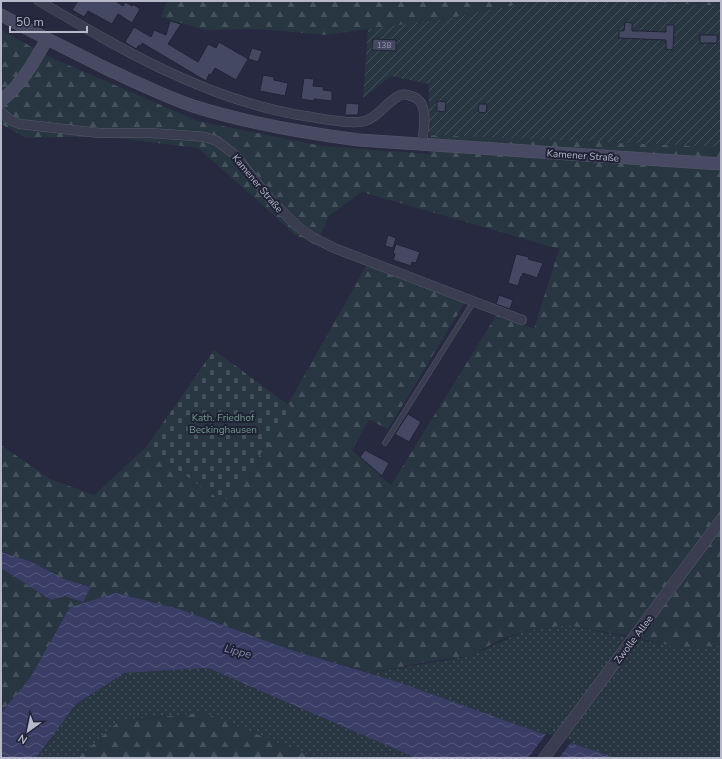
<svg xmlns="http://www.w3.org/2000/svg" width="722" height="759" font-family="'Nunito Sans',sans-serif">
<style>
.grass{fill:url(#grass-dots)}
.forest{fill:url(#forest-firs)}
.cemetery{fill:url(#cemetery-stones)}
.garden{fill:url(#garden-furrows)}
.water{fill:url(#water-waves)}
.pier{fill:#262940}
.building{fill:#454862;stroke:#212337}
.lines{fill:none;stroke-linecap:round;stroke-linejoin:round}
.service-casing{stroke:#55576a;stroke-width:5.5}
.minor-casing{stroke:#55576a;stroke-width:10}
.tertiary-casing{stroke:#55576a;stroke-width:12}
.secondary-casing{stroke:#55576a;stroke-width:13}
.service{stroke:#3a3c50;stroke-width:4.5}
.minor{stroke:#3a3c50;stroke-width:9}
.tertiary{stroke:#3a3c50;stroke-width:11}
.secondary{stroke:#484a63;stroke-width:12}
.labels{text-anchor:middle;stroke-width:4;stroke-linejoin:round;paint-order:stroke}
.number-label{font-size:8px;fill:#9a9cb0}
.street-label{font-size:10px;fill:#b7b8ca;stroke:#1f2135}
.park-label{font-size:10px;fill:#6e9b87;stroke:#1f2135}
.water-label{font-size:11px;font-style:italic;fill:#858bb5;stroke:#1f2135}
</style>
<defs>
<pattern id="grass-dots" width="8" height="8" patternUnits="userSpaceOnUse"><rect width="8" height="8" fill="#283641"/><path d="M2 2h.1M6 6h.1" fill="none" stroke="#45515b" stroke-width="1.8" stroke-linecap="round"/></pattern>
<pattern id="forest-firs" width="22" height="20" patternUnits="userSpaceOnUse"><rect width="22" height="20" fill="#283641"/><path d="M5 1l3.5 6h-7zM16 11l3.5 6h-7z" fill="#45515b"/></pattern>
<pattern id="cemetery-stones" width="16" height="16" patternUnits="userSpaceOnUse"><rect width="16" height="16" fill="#283641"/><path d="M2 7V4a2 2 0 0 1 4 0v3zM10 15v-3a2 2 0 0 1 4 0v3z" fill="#45515b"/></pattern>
<pattern id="garden-furrows" width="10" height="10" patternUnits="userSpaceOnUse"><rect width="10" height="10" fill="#283641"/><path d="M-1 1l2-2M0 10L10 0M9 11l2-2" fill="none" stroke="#45515b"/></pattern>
<pattern id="water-waves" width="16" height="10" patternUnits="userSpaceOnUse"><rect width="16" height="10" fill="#3a3e66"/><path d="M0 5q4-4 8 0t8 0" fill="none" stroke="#54587b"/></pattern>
</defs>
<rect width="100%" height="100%" fill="#262940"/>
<!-- grass -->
<path class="grass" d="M566 625 677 647 721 646V758H616L526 728 395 681 370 673 471 656 522 632Z
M208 668 416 758H315L205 713 120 720 78 758H36L76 704 126 673Z"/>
<!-- forest -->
<path class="forest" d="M167 1H545L530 2 446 19 368 29 327 35 258 29 205 30 161 17Z
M620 1H721V6Z
M1 30 52 58 198 121 322 146 430 154 429 135 721 147V646L677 647 624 635 566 625 522 632 495 642 471 656 431 661 370 673 291 650 179 609 116 593 70 607 30 678 1 713V568L51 600 91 587 64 579 32 562 1 552V445L50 479 94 495 146 447 224 502 294 409 288 404 368 263 465 302 388 429 369 420 352 450 391 485 497 314 534 329 559 249 362 192 329 216 316 245 295 235 279 220 198 148 100 136 26 138 1 124Z
M205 713 315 758H78L120 720Z"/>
<!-- cemetery -->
<path class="cemetery" d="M214 350 294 409 224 503 146 447Z"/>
<!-- garden -->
<path class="garden" d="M545 1H620L721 6V147L429 135V84L391 76 363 98 368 29 446 19 530 2Z"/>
<!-- water -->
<path class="water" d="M1 552 32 562 64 579 91 587 83 602 65 596 51 600 1 568Z
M116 593 179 609 291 650 395 681 526 728 616 758H416L208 668 125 673 76 704 36 758H1V713L30 678 70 607Z"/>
<!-- pier -->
<path class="pier" d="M547 733 572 741 559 758H528Z"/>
<!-- building -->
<path class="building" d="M78 1H115L123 6 125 2 132 6 133 4 140 9 132 23 118 14 112 24 88 11 84 17 72 10Z
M170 21 181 24 168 44 198 62 208 44 216 48 219 42 248 59 236 80 215 68 211 75 209 74 206 81 142 43 141 46 139 45 136 49 125 42 134 27 151 37 154 30 166 35Z
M625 22 632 23V31H641L666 32V25H674L673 50 666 49V40L619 38V31H624Z
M700 35H717V43H700Z
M373 39 396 40V51L372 50Z
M252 48 262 51 258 62 248 59Z
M263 75 274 77V80L288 83 285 96 260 91Z
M304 78 314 79 313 86 324 87 323 90 332 91V101L314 99 313 101 301 99Z
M437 101 446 102 445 112 437 111Z
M346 103 359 104 358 115H345Z
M479 104H487L486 113 478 112Z
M388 235 396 238 393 248 385 246Z
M396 244 420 252 416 263 412 262 411 266 393 260 395 254 393 253Z
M516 254 529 257 528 259 543 263 537 278 523 273 522 277 521 276 518 286 508 283Z
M499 295 513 300 510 309 496 304Z
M408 414 421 422 409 442 395 434Z
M365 450 389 463 382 476 360 457Z"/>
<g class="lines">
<!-- service casing -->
<g class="service-casing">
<path id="service" d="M385 443 474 301"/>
</g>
<!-- minor casing -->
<g class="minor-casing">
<path id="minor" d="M39 1C122 50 209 101 305 116 319 118 352 125 365 121 378 117 386 103 397 97 401 94 406 94 411 96 431 101 423 130 422 145
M1 112 10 120 20 124 99 133H150L194 136 205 137 217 141 234 154 271 200 298 227 312 237 334 248 522 320"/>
</g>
<!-- tertiary casing -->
<g class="tertiary-casing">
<path id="tertiary" d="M544 758 721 520"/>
</g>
<!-- secondary casing -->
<g class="secondary-casing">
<path id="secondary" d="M1 15C34 33 68 49 101 66 131 80 161 95 193 106 247 123 303 133 359 140L721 164
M1 101C21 85 34 62 47 39"/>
</g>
<!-- service -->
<use href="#service" class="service"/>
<!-- minor -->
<use href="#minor" class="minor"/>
<!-- tertiary -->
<use href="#tertiary" class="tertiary"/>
<!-- secondary -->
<use href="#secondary" class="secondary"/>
</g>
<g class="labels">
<!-- number labels -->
<g class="number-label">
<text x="384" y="48">138</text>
</g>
<!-- street labels -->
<g class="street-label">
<text transform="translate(583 155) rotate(4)" y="4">Kamener Straße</text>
<text transform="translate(258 183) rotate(50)" y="4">Kamener Straße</text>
<text transform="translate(633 639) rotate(-53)" y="4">Zwolle Allee</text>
</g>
<!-- park labels -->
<g class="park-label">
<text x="223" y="421">Kath. Friedhof<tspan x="223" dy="12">Beckinghausen</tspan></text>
</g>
<!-- water labels -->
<g class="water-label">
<text transform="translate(238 651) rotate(14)" y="4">Lippe</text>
</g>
</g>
<!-- border -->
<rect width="722" height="759" fill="none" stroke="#b7b8ca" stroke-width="4"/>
<!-- north arrow -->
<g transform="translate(28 731) rotate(213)" stroke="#1f2135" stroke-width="3" paint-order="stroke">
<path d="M0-3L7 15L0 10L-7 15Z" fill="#b7b8ca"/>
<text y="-6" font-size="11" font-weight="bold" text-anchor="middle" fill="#b7b8ca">N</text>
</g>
<!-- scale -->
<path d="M10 26v6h77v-6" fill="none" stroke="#b7b8ca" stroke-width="2"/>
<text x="16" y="26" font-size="12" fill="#b7b8ca" stroke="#1f2135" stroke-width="3" paint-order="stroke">50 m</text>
</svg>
